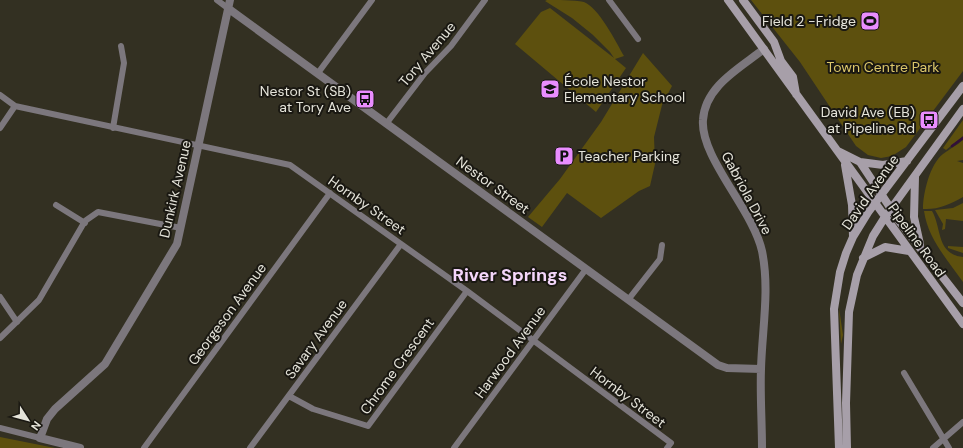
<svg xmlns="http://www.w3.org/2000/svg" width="963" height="448" font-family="'DM Sans',sans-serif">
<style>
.green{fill:#5d500e}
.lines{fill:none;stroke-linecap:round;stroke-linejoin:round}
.stream{stroke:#320f39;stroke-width:2.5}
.minor{stroke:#7c777d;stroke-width:6}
.tertiary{stroke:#7c777d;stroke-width:8}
.secondary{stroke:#a79fa9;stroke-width:8}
.labels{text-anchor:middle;stroke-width:4;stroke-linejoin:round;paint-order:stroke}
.poi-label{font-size:14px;fill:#e5e4da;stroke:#1a1812;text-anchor:end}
.street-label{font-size:14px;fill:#e5e4da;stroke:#1a1812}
.park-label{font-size:14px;fill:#dcc76b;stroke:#1a1812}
.district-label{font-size:18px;font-weight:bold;fill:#f4d6fb;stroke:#1a1812}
</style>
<rect width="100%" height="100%" fill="#333022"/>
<!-- green -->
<path class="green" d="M547 0C558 0 573 0 584 2 599 8 616 42 624 56L615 59 626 68 596 112 515 44 541 12 550 8 614 58 610 52 593 35 572 18 545 1Z
M751 0H963V71L906 147 892 156 881 158 868 155 856 146 800 62Z
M643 53 672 86 662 105 654 137 655 164 650 186 639 191 601 218 567 193 542 227 528 217 560 179 601 122Z
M963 120V136L946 150 943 148Z
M963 140V160L957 161 963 163V197C950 204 938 210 923 209 923 193 930 164 943 154 951 148 956 146 963 140Z
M963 203V221L946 219 945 229 942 230 943 224 935 210 953 208Z
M924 211H932C942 228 936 254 963 257V282C947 259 928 239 924 211Z
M948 246 963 247V253L948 248Z
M839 308 843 335 841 344Z
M0 437 55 448H0Z"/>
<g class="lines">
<!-- stream -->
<path class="stream" d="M952 146 963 138"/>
<!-- minor -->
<path class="minor" d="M217 0 229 9
M609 0 638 39
M318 73 372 0
M0 95 15 106 290 165 467 291 671 443 667 448
M386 124 425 73 451 46 485 0
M0 128 15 106
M113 128 124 63 121 46
M56 205 85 223
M0 297 17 322
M628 300 660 259 662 245
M0 338 39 300 85 221 98 212 181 228
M904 373 949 448
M289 396 313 409 368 426 467 291
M0 428 40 438
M144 448 330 193
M250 448 401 244
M454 448 586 269
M933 448 963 422"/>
<!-- tertiary -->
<path class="tertiary" d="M229 9 718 365 727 368 761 369
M80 448 40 438 47 419 55 409 105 364 177 244 230 0
M762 448C762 422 760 395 761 369 762 330 770 290 762 251 753 210 700 157 703 120 705 86 740 68 764 49"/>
<!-- secondary -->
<path class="secondary" d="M728 0 963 324
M743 0 774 42 781 61 793 77 796 94
M838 151 860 162 899 221 963 303
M860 162 883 165 907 161
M845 165 852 205 853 236
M915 177 914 217 920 244
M863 258 885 247 909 251
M839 448 834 309 840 272 846 253 853 237 869 211 963 86
M847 448 846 403 849 312 857 275 873 236 885 217 963 109"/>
</g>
<!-- icons -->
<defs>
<g id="stadium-square" transform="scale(1)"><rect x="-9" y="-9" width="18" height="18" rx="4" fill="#e98dfe" stroke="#1a1812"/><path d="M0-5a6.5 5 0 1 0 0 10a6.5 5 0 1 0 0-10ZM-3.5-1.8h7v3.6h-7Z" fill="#111"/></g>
<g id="school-square" transform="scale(1)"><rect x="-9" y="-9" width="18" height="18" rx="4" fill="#e98dfe" stroke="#1a1812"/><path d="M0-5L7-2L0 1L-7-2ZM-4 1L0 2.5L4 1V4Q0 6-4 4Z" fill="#111"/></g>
<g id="bus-square" transform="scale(1)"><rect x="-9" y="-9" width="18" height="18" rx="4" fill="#e98dfe" stroke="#1a1812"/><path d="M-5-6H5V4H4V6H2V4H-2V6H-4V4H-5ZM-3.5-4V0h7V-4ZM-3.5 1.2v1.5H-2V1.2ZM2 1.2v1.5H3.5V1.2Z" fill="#111"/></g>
<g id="parking-square" transform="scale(1)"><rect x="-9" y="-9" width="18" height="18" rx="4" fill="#e98dfe" stroke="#1a1812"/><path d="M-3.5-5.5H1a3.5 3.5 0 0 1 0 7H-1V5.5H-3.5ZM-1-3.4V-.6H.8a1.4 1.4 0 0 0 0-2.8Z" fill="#111"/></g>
</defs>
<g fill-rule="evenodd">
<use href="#stadium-square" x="870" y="21"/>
<use href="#school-square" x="550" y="89"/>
<use href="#bus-square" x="365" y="99"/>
<use href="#bus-square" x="929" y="120"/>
<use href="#parking-square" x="564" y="156"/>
</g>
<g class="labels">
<!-- poi labels -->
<g class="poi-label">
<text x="856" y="26">Field 2 -Fridge</text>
<text x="564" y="86" text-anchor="start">École Nestor<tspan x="564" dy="16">Elementary School</tspan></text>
<text x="351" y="96">Nestor St (SB)<tspan x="351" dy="16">at Tory Ave</tspan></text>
<text x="915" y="117">David Ave (EB)<tspan x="915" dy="16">at Pipeline Rd</tspan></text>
<text x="578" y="161" text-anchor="start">Teacher Parking</text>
</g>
<!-- street labels -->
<g class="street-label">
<text transform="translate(427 54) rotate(-50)" y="5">Tory Avenue</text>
<text transform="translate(493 185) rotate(36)" y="5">Nestor Street</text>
<text transform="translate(175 189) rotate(-77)" y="5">Dunkirk Avenue</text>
<text transform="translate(870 192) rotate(-55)" y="5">David Avenue</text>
<text transform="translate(747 193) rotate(62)" y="5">Gabriola Drive</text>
<text transform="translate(367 205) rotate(35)" y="5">Hornby Street</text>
<text transform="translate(917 240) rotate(54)" y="5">Pipeline Road</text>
<text transform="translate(227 314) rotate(-54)" y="5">Georgeson Avenue</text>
<text transform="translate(316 339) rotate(-54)" y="5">Savary Avenue</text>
<text transform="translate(510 352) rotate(-54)" y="5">Harwood Avenue</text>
<text transform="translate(397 366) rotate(-54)" y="5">Chrome Crescent</text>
<text transform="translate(628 397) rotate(37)" y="5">Hornby Street</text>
</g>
<!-- park labels -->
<g class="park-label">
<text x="883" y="72">Town Centre Park</text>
</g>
<!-- district labels -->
<g class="district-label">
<text x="510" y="281">River Springs</text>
</g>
</g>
<!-- north arrow -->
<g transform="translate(28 420) rotate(126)" stroke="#1a1812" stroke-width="3" paint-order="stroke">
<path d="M0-3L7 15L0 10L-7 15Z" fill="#e5e4da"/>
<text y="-6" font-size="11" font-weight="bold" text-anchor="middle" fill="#e5e4da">N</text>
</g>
</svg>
